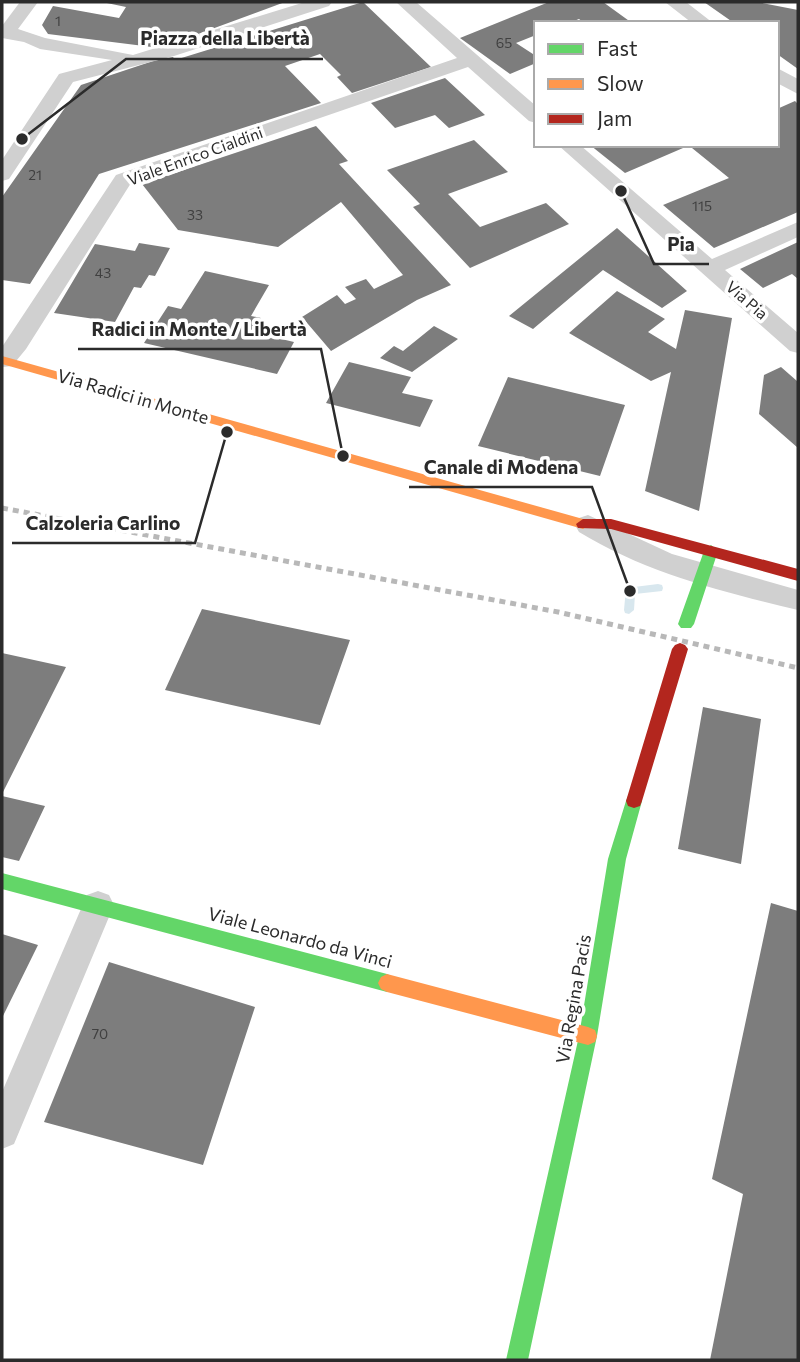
<svg xmlns="http://www.w3.org/2000/svg" width="800" height="1362" font-family="Commissioner,sans-serif">
<style>
.lines{fill:none;stroke-linecap:round;stroke-linejoin:round}
.stream{fill:#d8e7ee;fill-rule:evenodd}
.building{fill:#7d7d7d}
.street{fill:#d0d0d0;fill-rule:evenodd}
.fast{fill:#63d668;fill-rule:evenodd}
.slow{fill:#ff974d;fill-rule:evenodd}
.jam{fill:#b3261e;fill-rule:evenodd}
.rail{stroke:#b8b8b8;stroke-width:5;stroke-dasharray:6 5;stroke-linecap:butt}
.labels{text-anchor:middle;stroke-width:7;stroke-linejoin:round;paint-order:stroke}
.number-label{font-size:14px;fill:#404040}
.far-street-label{font-size:16px;fill:#2b2b2b;stroke:#fff}
.street-label{font-size:18px;fill:#2b2b2b;stroke:#fff}
.leader{fill:none;stroke:#2b2b2b;stroke-width:2.5}
.callout-dot{fill:#2b2b2b;stroke:#fff;stroke-width:2.5}
.callout-label{font-size:19px;text-anchor:middle;font-weight:bold;fill:#2b2b2b;stroke:#fff;stroke-width:7;stroke-linejoin:round;paint-order:stroke}
</style>
<rect width="100%" height="100%" fill="#fff"/>
<g class="lines">
<!-- stream -->
<path class="stream" d="M658 584 662 585 663 588 662 591 635 594 634 610 629 614 625 613 624 610 626 588Z"/>
</g>
<!-- building -->
<path class="building" d="M102 2H285L171 44 152 47 48 34 42 25 53 6 119 18 126 7Z
M363 2 431 67 352 93 337 77 341 75 320 54 285 66 321 103 99 174 30 284 2 280V197L81 85 153 61 173 57 175 60Z
M549 2H603L632 23H584L579 19 569 23H536V35L516 43 536 56V63L510 74 460 38Z
M704 2H757L798 10V69L777 54V23H734Z
M445 78 485 115 449 128 435 115 395 128 371 103Z
M795 101 798 104V212L714 248 663 205 729 178 692 148 699 145H777V109Z
M316 126 348 161 339 164 451 285 417 300 331 351 302 317 337 295 345 304 356 299 345 287 366 279 374 289 403 275 341 202 278 247 178 230 142 184Z
M474 140 508 172 448 194 480 227 546 203 569 224 470 268 413 207 420 204 387 170Z
M590 145H690L625 173Z
M617 228 687 291 662 308 603 270 533 329 509 316Z
M798 242V279L792 274 763 288 740 269Z
M139 243 170 248 155 276 149 275 141 288 134 287 115 322 54 313 95 244 135 251Z
M205 271 269 285 251 316 261 318 252 332 294 342 277 374 144 343 168 306 181 309Z
M617 291 665 319 648 332 676 349 685 310 732 318 699 511 645 491 671 372 651 381 569 333Z
M434 326 458 339 412 372 380 358 394 346 403 351Z
M349 362 411 377 402 393 433 400 420 427 326 403Z
M781 367 797 381 798 448 759 414 764 375Z
M508 377 625 405 600 476 478 446Z
M202 609 350 640 320 725 165 690Z
M2 653 66 667 2 794Z
M703 707 761 719 741 864 678 849Z
M2 796 45 806 19 861 2 857Z
M771 903 798 911V1360H710L743 1194 712 1179Z
M2 934 38 945 2 1018Z
M109 962 255 1007 203 1165 44 1122Z"/>
<g class="lines">
<!-- street -->
<path class="street" d="M20 2H38L18 29 45 38 133 55 305 2H332L329 6 174 56 73 82 9 179 2 181V160L59 74 112 60 40 49 24 42 2 38V26Z
M396 2H416L536 106V123L529 121 468 67 131 183 26 349 12 366 2 367V347L116 175 457 58Z
M665 2H686L713 23H692Z
M777 68 798 79V94L777 83Z
M558 145H580L712 259 798 222V237L725 270 798 333V353L790 351Z
M588 515 672 554 798 590V610C723 592 646 573 579 532L575 525 579 518Z
M98 891 109 895 114 905 14 1144 2 1149V1092L87 895Z"/>
<!-- fast -->
<path class="fast" d="M711 545 718 551 694 624 691 628H681L678 624 704 551Z
M634 794 640 796 642 801 626 859 597 1036 528 1360H506L579 1036 608 859 626 801 628 796Z
M2 873 387 974 393 977 396 983 393 989 387 992 2 889Z"/>
<!-- slow -->
<path class="slow" d="M2 356 583 519 590 524 583 529 2 364Z
M387 974 588 1027 595 1030 597 1036 595 1042 588 1045 387 992 381 989 378 983 381 977Z"/>
<!-- jam -->
<path class="jam" d="M583 519H611L798 569V581L611 529 578 528 576 524Z
M680 643 685 645 688 649 642 801 640 806 634 808 628 806 626 801 672 649 675 645Z"/>
<!-- rail -->
<path class="rail" d="M2 508 558 612 798 668"/>
</g>
<g class="labels">
<!-- number labels -->
<g class="number-label">
<text x="58" y="26">1</text>
<text x="504" y="48">65</text>
<text x="35" y="180">21</text>
<text x="702" y="211">115</text>
<text x="195" y="220">33</text>
<text x="103" y="278">43</text>
<text x="100" y="1039">70</text>
</g>
<!-- far-street labels -->
<g class="far-street-label">
<text transform="translate(195 156) rotate(-20)" y="6">Viale Enrico Cialdini</text>
<text transform="translate(747 300) rotate(41)" y="6">Via Pia</text>
</g>
<!-- street labels -->
<g class="street-label">
<text transform="translate(133 397) rotate(16)" y="6">Via Radici in Monte</text>
<text transform="translate(300 938) rotate(15)" y="6">Viale Leonardo da Vinci</text>
<text transform="translate(574 999) rotate(-80)" y="6">Via Regina Pacis</text>
</g>
</g>
<!-- callouts -->
<path class="leader" d="M22 139L126 59H323M621 191L654 264H709M343 456L321 349H78M630 591L592 487H409M227 432L195 543H12"/>
<g class="callout-dot">
<circle cx="22" cy="139" r="7"/>
<circle cx="621" cy="191" r="7"/>
<circle cx="343" cy="456" r="7"/>
<circle cx="630" cy="591" r="7"/>
<circle cx="227" cy="432" r="7"/>
</g>
<g class="callout-label">
<text x="225" y="45">Piazza della Libertà</text>
<text x="681" y="251">Pia</text>
<text x="199" y="336">Radici in Monte / Libertà</text>
<text x="501" y="474">Canale di Modena</text>
<text x="103" y="530">Calzoleria Carlino</text>
</g>
<!-- border -->
<rect width="800" height="1362" fill="none" stroke="#2b2b2b" stroke-width="7"/>
<!-- legend -->
<rect x="534" y="21" width="245" height="126" fill="#ffffff" stroke="#aaaaaa" stroke-width="2"/>
<rect x="548" y="44" width="35" height="10" fill="#63d668" stroke="#aaaaaa" stroke-width="2"/>
<text x="597" y="56" font-size="21" fill="#2b2b2b">Fast</text>
<rect x="548" y="79" width="35" height="10" fill="#ff974d" stroke="#aaaaaa" stroke-width="2"/>
<text x="597" y="91" font-size="21" fill="#2b2b2b">Slow</text>
<rect x="548" y="114" width="35" height="10" fill="#b3261e" stroke="#aaaaaa" stroke-width="2"/>
<text x="597" y="126" font-size="21" fill="#2b2b2b">Jam</text>
</svg>
